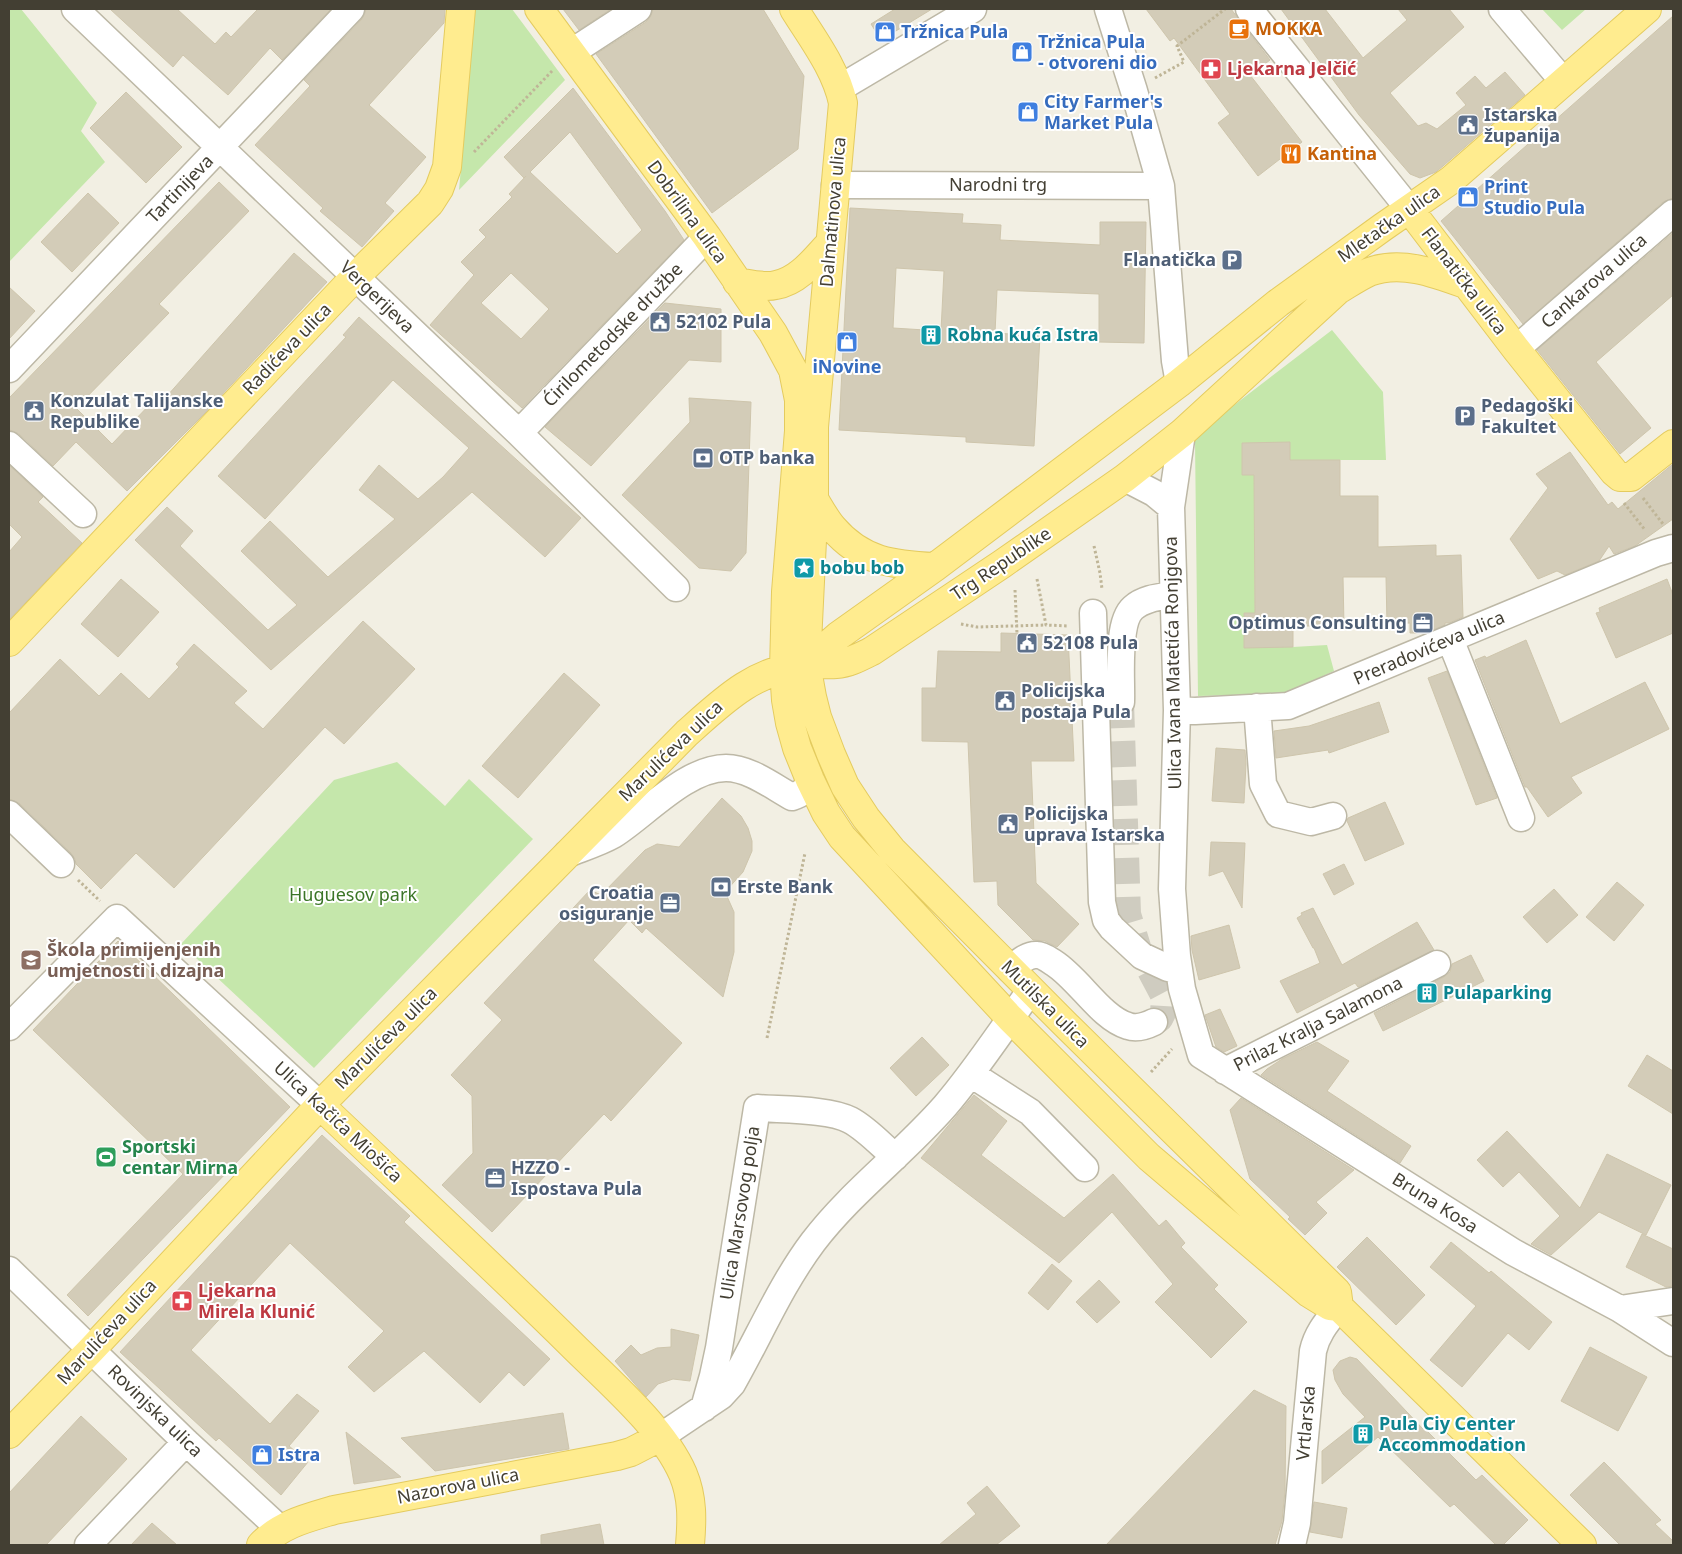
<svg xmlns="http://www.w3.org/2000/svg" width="1682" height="1554" font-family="'Noto Sans',sans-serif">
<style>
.green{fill:#c5e7ab}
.building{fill:#d3ccb8;stroke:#cec5ac;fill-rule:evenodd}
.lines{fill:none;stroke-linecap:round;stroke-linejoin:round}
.minor-tunnel{stroke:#cfccc0;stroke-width:26;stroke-dasharray:26 13;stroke-linecap:butt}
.minor-casing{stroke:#bdb8a6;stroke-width:29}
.major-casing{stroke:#e4cb5f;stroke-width:30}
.path{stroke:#bfb597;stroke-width:3;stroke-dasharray:2.5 2.5;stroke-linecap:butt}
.minor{stroke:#fff;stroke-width:26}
.major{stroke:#ffec8f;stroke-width:28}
.labels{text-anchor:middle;stroke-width:4;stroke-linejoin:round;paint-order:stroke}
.food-label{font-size:18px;font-weight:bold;fill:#c56008;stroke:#fff;text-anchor:start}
.shop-label{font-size:18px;font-weight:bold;fill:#366cbe;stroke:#fff;text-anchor:start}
.health-label{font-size:18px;font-weight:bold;fill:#be3a42;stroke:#fff;text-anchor:start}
.service-label{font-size:18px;font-weight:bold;fill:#4e5e75;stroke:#fff;text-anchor:start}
.street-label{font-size:18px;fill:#433f33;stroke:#fff}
.culture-label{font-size:18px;font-weight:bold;fill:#0d838f;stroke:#fff;text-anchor:start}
.park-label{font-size:18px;fill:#3b7527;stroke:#fff}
.education-label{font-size:18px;font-weight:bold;fill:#785e54;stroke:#fff;text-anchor:start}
.leisure-label{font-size:18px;font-weight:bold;fill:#27864d;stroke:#fff;text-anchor:start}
</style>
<rect width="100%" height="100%" fill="#f2efe3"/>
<!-- green -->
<path class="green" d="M9 9H21L97 103 81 131 105 162 9 262Z
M475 9H512L565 80 459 190Z
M1542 9H1586L1562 30Z
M1332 330 1383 392 1386 460H1290V443H1243L1242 475H1254L1255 613 1244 647H1293L1327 645 1334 671 1283 694 1198 696 1195 441 1216 419Z
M397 762 445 806 469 779 533 839 314 1068 181 944 334 780Z"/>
<!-- building -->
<path class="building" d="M110 9H177L215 44 226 32 231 37 258 9H331L282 60 270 48 228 95 183 55 173 67Z
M366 9H445L444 23 369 105 426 157 385 203 394 211 362 247 320 211 323 208 255 145 310 86 304 80 362 19 365 13Z
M563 9H611L579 30Z
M653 9H763L804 76 798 149 712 213 596 54 646 22 651 16Z
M895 9H932L881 40 871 24Z
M1146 9H1231L1270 60 1250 75 1302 142 1258 176 1218 123 1230 114 1174 38 1170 41Z
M1281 9H1325L1363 58 1407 20 1398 9H1449L1464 27 1390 93 1418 126 1426 123 1437 129 1466 105 1456 93 1475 76 1486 88 1505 72 1525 95 1436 172 1420 178 1410 174 1359 115Z
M1673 16V198L1663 202 1523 324 1441 221Z
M573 88 665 211 684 240 522 408 430 325 474 275 461 262 486 237 479 230 512 197 509 194 526 176 524 178 504 157ZM570 132 642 230 617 254 530 172ZM511 273 549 309 521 339 481 303Z
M126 92 182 147 146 183 90 128Z
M219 182 249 211 159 304 169 313 76 408 112 444 154 400 159 405 294 253 327 282 205 413 127 491 76 442 53 466 19 434 13 431 9 430V398Z
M88 193 119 223 72 272 41 242Z
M850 208 963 214 962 223 1001 225 1000 240 1100 245V222H1146L1144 343 1099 342V294L997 290 995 333 1040 336 1034 446 966 442V437L839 430ZM896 268 944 271 941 331 893 328Z
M1673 233V295L1596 362 1651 428 1620 454 1537 350Z
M9 287 35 311 9 339Z
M665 303 721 309V362L689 360 591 466 545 427Z
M359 317 581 518 545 557 472 492 271 670 135 540 167 507 193 531 180 546 268 630 297 605 241 551 270 521 328 577 395 519 359 490 379 465 418 499 443 477 469 448 393 380 265 519 218 476 346 337 343 335Z
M689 398 751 402 746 553 731 571 699 568 622 495 690 422Z
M1290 442V460H1340V496H1378V547L1436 545V556L1461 555 1463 617 1449 623H1445V625L1425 633H1410V623L1387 624 1386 577H1343L1344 626H1293V647L1244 648V613H1255L1254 475H1242V443Z
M1570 452 1608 505 1612 502 1618 509 1673 464V519L1635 546 1614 554 1609 546 1599 561 1565 575 1557 571 1538 579 1510 539 1548 488 1536 474Z
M9 465 43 497 38 502 82 543 9 620V552L22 537 9 524Z
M121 579 159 612 118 657 81 624Z
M1667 579 1673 595V633L1616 658 1596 613 1600 612 1599 608Z
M363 621 415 669 344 744 325 727 174 888 136 853 101 889 76 864 75 859 71 853 19 803 9 799V713L60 659 99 696 121 673 149 699 179 667 176 664 194 644 247 691 234 703 263 729Z
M1001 633 1068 635 1074 761H1031L1036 883 1079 924 1057 947 1045 941 1033 940 998 905 997 881 974 882 968 742 922 741V688H936L938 651 1001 652Z
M1526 640 1560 724 1645 682 1669 729 1571 777 1582 793 1548 817 1527 787H1525L1475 660 1485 656 1486 658Z
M1447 671 1497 798 1476 805 1428 678Z
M564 673 600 705 518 798 482 766Z
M1379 702 1389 732 1329 753 1328 750 1276 758 1274 731 1309 726Z
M1216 748 1245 750 1246 764 1244 803 1212 801Z
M722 798 741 816 748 828 752 841V851L743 872 725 892 734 912V952L723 997 646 928 642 933 629 920 593 960 682 1043 611 1121 604 1114 492 1232 442 1185 473 1153 472 1096 451 1075 502 1020 484 1003 590 890 601 895 645 850 657 844 679 847Z
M1385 802 1404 844 1365 861 1347 821 1348 818Z
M1211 842 1245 843 1242 908 1223 871 1209 876Z
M1344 864 1354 884 1334 895 1323 874Z
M1617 882 1644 905 1614 941 1586 917Z
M1554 889 1578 915 1547 943 1523 917Z
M1313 908 1342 965 1417 922 1434 950 1358 987 1355 983 1297 1013 1280 981 1320 963 1314 948H1313L1297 918 1302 915 1301 913Z
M1229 925 1240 968 1199 980 1192 950 1191 936Z
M118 941 290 1107 88 1316 67 1295 183 1174 33 1030Z
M1471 955 1484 981 1383 1031 1374 1013 1444 977 1450 972 1452 964Z
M1220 1009 1237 1046 1224 1052 1216 1047 1205 1015Z
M922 1037 949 1065 916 1096 890 1068Z
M1317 1042 1349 1061 1327 1091 1411 1146 1400 1163 1261 1075 1267 1069 1282 1059Z
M1647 1055 1673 1071V1114L1628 1086Z
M974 1095 1007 1121 981 1155 1064 1218 1113 1174 1159 1226 1166 1220 1185 1243 1181 1247 1218 1285 1214 1289 1247 1322 1211 1358 1155 1302 1173 1284 1112 1212 1059 1263 921 1158Z
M1241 1098 1354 1170 1316 1202 1327 1213 1305 1235 1288 1219 1290 1217 1250 1179 1230 1110Z
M1507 1131 1580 1208 1607 1154 1671 1185 1646 1235 1599 1212 1551 1255 1531 1244 1560 1216 1519 1172 1503 1187 1477 1160Z
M322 1135 410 1216 404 1222 550 1359 524 1386 509 1372 480 1403 424 1351 374 1392 348 1367 384 1331 290 1243 191 1350 270 1424 297 1394 319 1411 289 1446 308 1462 281 1495 219 1438 216 1441 120 1352Z
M1642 1234 1673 1249V1286L1666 1287 1626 1267Z
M1367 1237 1425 1295 1396 1325 1337 1267Z
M1451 1242 1489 1273 1491 1271 1552 1322 1529 1350 1508 1333 1462 1387 1430 1360 1476 1306 1430 1267Z
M1052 1264 1072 1281 1048 1310 1028 1293Z
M1099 1280 1120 1302 1097 1323 1076 1302Z
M671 1329 699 1335 690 1381 673 1379 658 1384 646 1397 615 1361 631 1345 641 1355 657 1348 671 1347Z
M1590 1347 1647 1377 1618 1431 1561 1401Z
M1350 1357 1357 1359 1423 1429 1424 1428 1476 1480 1482 1475 1528 1520 1503 1545H1496L1454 1504 1450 1507 1378 1437 1322 1484V1451L1365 1417 1343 1394 1335 1380 1333 1370 1340 1361Z
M1254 1390 1286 1406 1285 1491 1282 1521 1275 1545H1106Z
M563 1413 569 1449 435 1471 401 1438Z
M81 1416 127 1459 46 1545H9V1493Z
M346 1432 401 1477 354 1484Z
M1604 1462 1661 1520 1655 1524 1673 1541V1545H1620L1570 1495Z
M987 1486 1020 1526 996 1545H939L976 1514 967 1503Z
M1314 1502 1347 1508 1342 1538 1310 1532Z
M152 1523 177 1545H131Z
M600 1524 604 1545H541V1535Z"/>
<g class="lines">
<!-- minor-tunnel -->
<path class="minor-tunnel" d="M1121 702 1128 914 1139 950 1164 997 1163 1013 1160 1019 1154 1022"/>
<!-- minor casing -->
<g class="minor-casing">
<path id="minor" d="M75 9 519 433 676 588
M1108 9 1134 91 1161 186 1175 361 1179 383
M1249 9 1410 210
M1502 9 1563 81
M572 52 638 9
M840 88 973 9
M835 185 1161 186
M1516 349 1673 213
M9 369 351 9
M519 433 707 237
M1182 433 1171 507 1177 710 1172 889 1177 956 1182 989 1201 1055 1513 1252 1620 1309 1673 1343
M9 445 83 514
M1125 478 1154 493 1171 507
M1093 613 1102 902 1106 920 1112 928 1142 956 1168 968 1179 969
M1450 639 1521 818
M1121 702C1122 679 1116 623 1133 608 1144 598 1160 597 1173 595
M1257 707 1263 784 1278 814 1311 822 1333 816
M1177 710 1195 711 1288 706 1656 553 1673 548
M9 814 61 864
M567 854C582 848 599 843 613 835 645 815 686 768 726 768 749 768 772 786 792 797 802 794 806 790 810 780
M1010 969C1017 964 1027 954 1037 955 1043 955 1049 960 1054 963 1079 979 1101 1018 1128 1026 1137 1029 1146 1026 1154 1022
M9 1027 117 918 320 1105
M1225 1071 1437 964
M971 1074 1030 1112 1085 1168
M9 1270 186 1442 280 1529
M1620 1309 1673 1301
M704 1408 713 1376 719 1348 757 1108C782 1110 830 1109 850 1120 867 1129 881 1145 895 1157
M660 1437 721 1396 732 1384C759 1337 780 1286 813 1242 851 1192 903 1154 945 1106 976 1070 1002 1029 1031 990
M88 1545 186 1442
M1292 1545 1297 1523 1313 1351C1317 1333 1327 1322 1339 1307"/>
</g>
<!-- major casing -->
<g class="major-casing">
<path id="major" d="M539 9 707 237 773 333 793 370 799 400V431L786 592 784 669 786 700 790 723 797 748 810 780 826 813 842 837 1010 1018 1149 1157 1309 1293 1330 1306 1339 1307 1582 1545
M794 9C812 38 836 69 843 103L814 427V499L806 664 812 697 817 717 831 754 845 786 866 818 892 850 1066 1025 1337 1292 1339 1307
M1410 210 1516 349 1614 472 1620 477H1631L1673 444
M737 282C750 284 764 288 776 285 799 281 815 259 830 243
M814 499C820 509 826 520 833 528 862 562 894 565 935 567
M9 642 355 277 430 203 439 189 447 167 461 9
M806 664 838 636 935 567 1179 383 1278 303 1383 227 1451 180 1647 9
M320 1105C403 1184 488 1262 570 1343 607 1380 662 1426 683 1474 693 1498 692 1521 690 1545
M9 1434 91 1350 320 1105 687 733C725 699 752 672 805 664 815 663 826 665 836 664 849 663 860 657 872 651L1002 564 1125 478 1182 433 1338 290C1348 284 1358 277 1369 272 1401 260 1435 273 1465 284
M261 1545C281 1524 307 1518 334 1510L617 1456 631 1452 660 1437"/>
</g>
<!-- path -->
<path class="path" d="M1155 78 1184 62 1177 46 1225 9
M474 152 553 70
M1643 498 1663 524
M1624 503 1645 530
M1094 546 1100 573 1102 589
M1037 579 1046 625 1068 626
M1015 590 1017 634
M961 624 977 627 1046 625
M78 880 100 901
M767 1038 805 853
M1151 1072 1172 1049"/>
<!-- minor -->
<use href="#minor" class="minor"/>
<!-- major -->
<use href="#major" class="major"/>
</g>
<!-- icons -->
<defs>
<g id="cafe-square" transform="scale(1.125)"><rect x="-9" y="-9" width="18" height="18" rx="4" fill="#e8710a" stroke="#fff"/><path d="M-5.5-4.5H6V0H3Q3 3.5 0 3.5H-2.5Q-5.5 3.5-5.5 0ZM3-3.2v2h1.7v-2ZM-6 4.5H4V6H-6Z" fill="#fff"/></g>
<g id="shop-square" transform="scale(1.125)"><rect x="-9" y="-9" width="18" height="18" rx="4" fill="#3f7fe0" stroke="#fff"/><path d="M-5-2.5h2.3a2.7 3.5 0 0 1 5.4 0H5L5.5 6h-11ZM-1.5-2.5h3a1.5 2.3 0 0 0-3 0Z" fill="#fff"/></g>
<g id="pharmacy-square" transform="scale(1.125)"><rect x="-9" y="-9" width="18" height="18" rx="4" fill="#e0444e" stroke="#fff"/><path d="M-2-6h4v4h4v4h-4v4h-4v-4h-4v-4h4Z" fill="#fff"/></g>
<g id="civic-square" transform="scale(1.125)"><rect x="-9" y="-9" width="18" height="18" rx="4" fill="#5c6f8a" stroke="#fff"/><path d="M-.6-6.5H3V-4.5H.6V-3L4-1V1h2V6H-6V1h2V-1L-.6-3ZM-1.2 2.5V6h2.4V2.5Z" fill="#fff"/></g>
<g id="restaurant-square" transform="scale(1.125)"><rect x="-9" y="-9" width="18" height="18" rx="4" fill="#e8710a" stroke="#fff"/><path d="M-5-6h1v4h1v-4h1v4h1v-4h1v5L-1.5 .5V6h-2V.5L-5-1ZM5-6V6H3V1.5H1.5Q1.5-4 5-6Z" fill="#fff"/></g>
<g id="parking-square" transform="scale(1.125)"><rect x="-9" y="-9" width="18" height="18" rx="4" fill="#5c6f8a" stroke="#fff"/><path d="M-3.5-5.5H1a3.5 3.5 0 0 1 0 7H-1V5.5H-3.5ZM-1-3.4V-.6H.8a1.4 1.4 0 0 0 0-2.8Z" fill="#fff"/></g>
<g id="building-square" transform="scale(1.125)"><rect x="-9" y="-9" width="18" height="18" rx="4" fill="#0f9aa8" stroke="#fff"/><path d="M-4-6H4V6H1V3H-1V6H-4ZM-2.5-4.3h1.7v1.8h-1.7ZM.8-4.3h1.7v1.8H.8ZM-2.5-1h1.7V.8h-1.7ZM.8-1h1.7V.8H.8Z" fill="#fff"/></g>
<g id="bank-square" transform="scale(1.125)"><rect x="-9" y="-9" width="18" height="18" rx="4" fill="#5c6f8a" stroke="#fff"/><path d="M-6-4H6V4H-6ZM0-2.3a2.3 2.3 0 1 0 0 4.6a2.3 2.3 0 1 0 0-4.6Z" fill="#fff"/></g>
<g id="sight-square" transform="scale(1.125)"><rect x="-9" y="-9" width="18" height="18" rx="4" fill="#0f9aa8" stroke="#fff"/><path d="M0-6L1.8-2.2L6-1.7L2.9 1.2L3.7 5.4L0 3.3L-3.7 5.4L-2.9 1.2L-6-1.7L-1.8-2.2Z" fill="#fff"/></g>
<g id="office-square" transform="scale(1.125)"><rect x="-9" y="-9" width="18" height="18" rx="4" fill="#5c6f8a" stroke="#fff"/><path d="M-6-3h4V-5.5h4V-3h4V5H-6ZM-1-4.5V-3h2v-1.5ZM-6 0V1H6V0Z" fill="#fff"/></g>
<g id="school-square" transform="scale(1.125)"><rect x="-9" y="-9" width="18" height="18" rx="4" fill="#8d6e63" stroke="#fff"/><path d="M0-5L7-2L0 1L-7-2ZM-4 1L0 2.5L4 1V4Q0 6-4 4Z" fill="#fff"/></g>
<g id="stadium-square" transform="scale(1.125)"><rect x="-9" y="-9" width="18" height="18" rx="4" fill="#2e9e5b" stroke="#fff"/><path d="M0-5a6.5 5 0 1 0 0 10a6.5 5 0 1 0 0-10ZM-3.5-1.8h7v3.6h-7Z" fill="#fff"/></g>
</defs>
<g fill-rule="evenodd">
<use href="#cafe-square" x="1239" y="29"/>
<use href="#shop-square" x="885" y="32"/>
<use href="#shop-square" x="1022" y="52"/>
<use href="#pharmacy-square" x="1211" y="69"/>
<use href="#shop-square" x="1028" y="112"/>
<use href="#civic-square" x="1468" y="125"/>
<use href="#restaurant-square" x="1291" y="154"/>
<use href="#shop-square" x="1468" y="197"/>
<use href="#parking-square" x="1232" y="260"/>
<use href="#civic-square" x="660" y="322"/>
<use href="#building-square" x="931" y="335"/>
<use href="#shop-square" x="847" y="342"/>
<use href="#civic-square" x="34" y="411"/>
<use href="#parking-square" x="1465" y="416"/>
<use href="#bank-square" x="703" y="458"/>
<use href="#sight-square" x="804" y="568"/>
<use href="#office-square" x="1423" y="623"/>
<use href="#civic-square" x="1027" y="643"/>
<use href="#civic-square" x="1005" y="701"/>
<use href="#civic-square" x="1008" y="824"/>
<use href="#bank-square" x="721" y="887"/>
<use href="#office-square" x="670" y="903"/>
<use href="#school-square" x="31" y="960"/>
<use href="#building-square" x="1427" y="993"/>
<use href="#stadium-square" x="106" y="1157"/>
<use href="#office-square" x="495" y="1178"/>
<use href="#pharmacy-square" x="182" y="1301"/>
<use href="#building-square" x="1363" y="1434"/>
<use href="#shop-square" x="262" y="1455"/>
</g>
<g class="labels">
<!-- food labels -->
<g class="food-label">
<text x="1255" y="35">MOKKA</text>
<text x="1307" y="160">Kantina</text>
</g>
<!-- shop labels -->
<g class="shop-label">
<text x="901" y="38">Tržnica Pula</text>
<text x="1038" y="48">Tržnica Pula<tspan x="1038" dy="21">- otvoreni dio</tspan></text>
<text x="1044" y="108">City Farmer's<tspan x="1044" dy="21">Market Pula</tspan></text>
<text x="1484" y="193">Print<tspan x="1484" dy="21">Studio Pula</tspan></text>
<text x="847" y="373" text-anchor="middle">iNovine</text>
<text x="278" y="1461">Istra</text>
</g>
<!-- health labels -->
<g class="health-label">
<text x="1227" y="75">Ljekarna Jelčić</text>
<text x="198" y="1297">Ljekarna<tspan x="198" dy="21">Mirela Klunić</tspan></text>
</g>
<!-- service labels -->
<g class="service-label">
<text x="1484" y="121">Istarska<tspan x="1484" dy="21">županija</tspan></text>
<text x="1216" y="266" text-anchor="end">Flanatička</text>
<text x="676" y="328">52102 Pula</text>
<text x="50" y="407">Konzulat Talijanske<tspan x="50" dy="21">Republike</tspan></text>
<text x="1481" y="412">Pedagoški<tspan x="1481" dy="21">Fakultet</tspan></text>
<text x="719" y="464">OTP banka</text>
<text x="1407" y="629" text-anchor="end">Optimus Consulting</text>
<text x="1043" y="649">52108 Pula</text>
<text x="1021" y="697">Policijska<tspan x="1021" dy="21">postaja Pula</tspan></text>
<text x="1024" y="820">Policijska<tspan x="1024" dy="21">uprava Istarska</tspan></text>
<text x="737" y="893">Erste Bank</text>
<text x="654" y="899" text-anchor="end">Croatia<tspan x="654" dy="21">osiguranje</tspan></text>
<text x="511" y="1174">HZZO -<tspan x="511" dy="21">Ispostava Pula</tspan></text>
</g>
<!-- street labels -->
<g class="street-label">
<text x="998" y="191">Narodni trg</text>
<text transform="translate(180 189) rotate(-46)" y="6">Tartinijeva</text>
<text transform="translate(687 212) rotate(54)" y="6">Dobrilina ulica</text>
<text transform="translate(833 212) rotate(-85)" y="6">Dalmatinova ulica</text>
<text transform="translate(1389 224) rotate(-35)" y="6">Mletačka ulica</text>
<text transform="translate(1464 281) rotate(53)" y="6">Flanatička ulica</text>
<text transform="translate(1594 281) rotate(-41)" y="6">Cankarova ulica</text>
<text transform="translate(377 297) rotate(44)" y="6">Vergerijeva</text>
<text transform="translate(613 335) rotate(-46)" y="6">Ćirilometodske družbe</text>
<text transform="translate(287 349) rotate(-46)" y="6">Radićeva ulica</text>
<text transform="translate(1001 564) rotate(-34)" y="6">Trg Republike</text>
<text transform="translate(1429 648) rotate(-23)" y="6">Preradovićeva ulica</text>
<text transform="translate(1173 663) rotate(-91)" y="6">Ulica Ivana Matetića Ronjgova</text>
<text transform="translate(671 751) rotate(-44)" y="6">Marulićeva ulica</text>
<text transform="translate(1045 1004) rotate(45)" y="6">Mutilska ulica</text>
<text transform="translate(1318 1024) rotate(-27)" y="6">Prilaz Kralja Salamona</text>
<text transform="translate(386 1038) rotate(-45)" y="6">Marulićeva ulica</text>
<text transform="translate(338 1122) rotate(43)" y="6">Ulica Kačića Miošića</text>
<text transform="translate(1435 1203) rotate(32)" y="6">Bruna Kosa</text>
<text transform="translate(740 1213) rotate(-81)" y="6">Ulica Marsovog polja</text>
<text transform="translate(107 1332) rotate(-47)" y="6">Marulićeva ulica</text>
<text transform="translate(155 1411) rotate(44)" y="6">Rovinjska ulica</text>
<text transform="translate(1306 1423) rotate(-85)" y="6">Vrtlarska</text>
<text transform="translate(458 1486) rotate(-11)" y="6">Nazorova ulica</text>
</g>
<!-- culture labels -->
<g class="culture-label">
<text x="947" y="341">Robna kuća Istra</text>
<text x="820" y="574">bobu bob</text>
<text x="1443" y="999">Pulaparking</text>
<text x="1379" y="1430">Pula Ciy Center<tspan x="1379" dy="21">Accommodation</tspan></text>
</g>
<!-- park labels -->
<g class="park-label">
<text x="353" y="901">Huguesov park</text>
</g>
<!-- education labels -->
<g class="education-label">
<text x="47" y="956">Škola primijenjenih<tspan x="47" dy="21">umjetnosti i dizajna</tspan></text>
</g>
<!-- leisure labels -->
<g class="leisure-label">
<text x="122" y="1153">Sportski<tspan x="122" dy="21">centar Mirna</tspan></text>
</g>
</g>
<!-- border -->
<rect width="1682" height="1554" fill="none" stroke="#433f33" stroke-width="20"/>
</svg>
